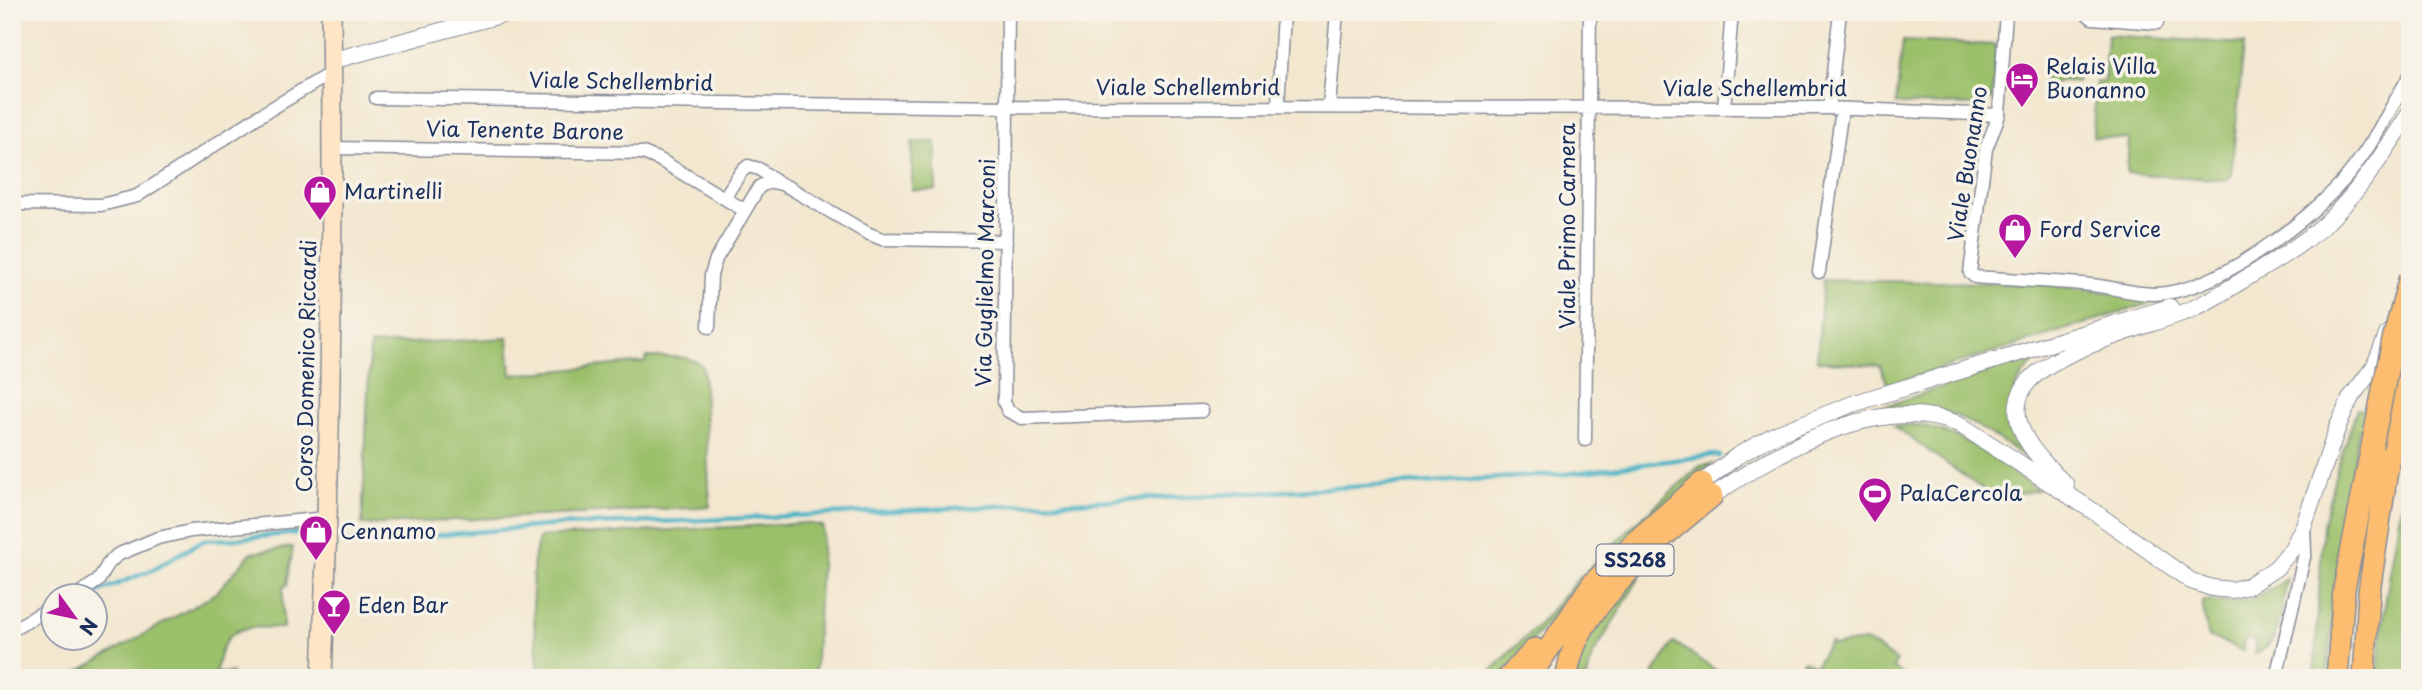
<svg xmlns="http://www.w3.org/2000/svg" width="2422" height="690" font-family="'Playpen Sans',sans-serif">
<style>
.green{fill:#9bc06a;stroke:#5b7864;stroke-width:2}
.lines{fill:none;stroke-linecap:round;stroke-linejoin:round}
.stream{stroke:#48b3c6;stroke-width:4.5}
.minor-casing{stroke:#878b96;stroke-width:15}
.tertiary-casing{stroke:#878b96;stroke-width:18}
.secondary-casing{stroke:#878b96;stroke-width:22}
.trunk-casing{stroke:#878b96;stroke-width:24}
.minor{stroke:#fff;stroke-width:12}
.tertiary{stroke:#fff;stroke-width:16}
.secondary{stroke:#fee5c5;stroke-width:19}
.trunk{stroke:#fcbd6f;stroke-width:21}
.trunk-bridge-casing{stroke:#878b96;stroke-width:24;stroke-linecap:butt}
.trunk-bridge{stroke:#fcbd6f;stroke-width:21}
.labels{text-anchor:middle;stroke-width:7;stroke-linejoin:round;paint-order:stroke}
.shield{fill:#f7f3e8;stroke:#5d6a87;stroke-width:2}
.shield-label{font-size:19px;font-weight:bold;fill:#1b2f5e}
.poi-label{font-size:21px;fill:#1b2f5e;stroke:#f7f3e8;text-anchor:start}
.street-label{font-size:21px;fill:#1b2f5e;stroke:#f7f3e8}
</style>
<rect width="100%" height="100%" fill="#f7f3e8"/>
<filter id="ink" filterUnits="userSpaceOnUse"><feTurbulence type="fractalNoise" baseFrequency=".0143" numOctaves="2"/><feDisplacementMap in="SourceGraphic" scale="14" xChannelSelector="R" yChannelSelector="G"/><feConvolveMatrix kernelMatrix="1 2 1 2 8 2 1 2 1" color-interpolation-filters="sRGB"/></filter>
<filter id="wash" filterUnits="userSpaceOnUse"><feTurbulence type="fractalNoise" baseFrequency=".00686" numOctaves="4" result="noise"/><feDisplacementMap in="SourceGraphic" scale="28" xChannelSelector="R" yChannelSelector="G"/><feGaussianBlur stdDeviation="1.57" result="paint"/><feColorMatrix in="noise" values="0 0 0 0 0 0 0 0 0 0 0 0 0 0 0 0 0 1.4 0 .05"/><feComposite in="paint" operator="in"/></filter>
<g filter="url(#wash)">
<rect width="100%" height="100%" fill="#f3e7cf"/>
<!-- green -->
<path class="green" d="M2107 35 2244 44 2231 175 2226 180 2127 173 2129 139 2093 137 2096 82H2104Z
M1903 41 1996 45 1992 99 1988 100 1985 105 1896 104Z
M2046 65H2077V82C2063 79 2056 79 2046 91H2042Z
M912 142H936V190H912Z
M1823 280 2040 284 2163 299 1888 385 1880 366 1817 361Z
M508 338 511 375 645 362 647 357C663 358 693 353 703 367L710 507 362 525 370 345Z
M2038 355 2039 357C2005 387 2001 424 2028 459 2014 451 2001 440 1987 432 1945 404 1911 404 1862 414Z
M2357 409 2410 419V439L2359 429 2342 537 2327 678H2314L2323 525 2336 472Z
M1918 425C1964 432 2000 464 2038 490L2013 495 1992 496 1894 426Z
M2410 450 2409 678H2377L2385 605Z
M1712 464 1581 583 1500 678H1484L1545 618 1572 585 1626 532 1700 466Z
M806 523 823 526 815 678H539C537 638 525 573 540 537Z
M293 547 287 585 284 586 283 590V628C239 626 223 626 216 673H232V678H67L203 601 217 592 251 553Z
M1641 575 1592 657 1587 678H1576C1581 638 1608 597 1641 575Z
M2287 578C2282 602 2283 646 2254 654L2256 640 2244 639 2243 651 2208 636 2202 601C2239 604 2258 603 2287 578Z
M1866 641 1897 661 1893 668 1908 678H1792L1804 660 1815 666 1830 642 1834 645Z
M1674 642 1727 678H1659L1653 674Z"/>
<g class="lines">
<!-- stream -->
<path class="stream" d="M342 543 559 525 684 521 1201 496 1566 474 1714 455 1719 456
M88 596 152 570 204 540 234 539 317 531
M20 635 52 616"/>
</g>
</g>
<g filter="url(#ink)">
<g class="lines">
<!-- minor casing -->
<g class="minor-casing">
<path id="minor" d="M1008 12 1004 402 1008 411 1022 418 1202 411
M2006 12 1999 115 1986 149 1970 273 1975 277C2014 280 2053 281 2091 285 2112 287 2133 294 2154 294 2214 293 2303 225 2342 182 2370 151 2389 110 2410 75
M2085 12 2092 18 2157 23 2159 12
M376 98 1007 107 1829 108 1999 115
M1278 107 1283 12
M1329 107 1337 12
M1724 108 1732 12
M1829 108 1840 12
M333 148 643 153 660 160 744 210
M724 198 741 172 748 166 759 169 777 182
M12 204 101 205 137 196 259 116 331 73
M1819 272 1842 109
M709 327 711 275 716 259 759 187C771 180 778 182 790 188L867 233 882 239 1006 241
M1585 440 1590 12
M75 596 98 581 108 564 117 555 158 538 191 531 327 518
M12 630 52 607
M2276 678 2305 553 2304 525"/>
</g>
<!-- tertiary casing -->
<g class="tertiary-casing">
<path id="tertiary" d="M331 61 511 12
M1702 483 1737 456 1774 435 1855 403 2170 307
M2066 485C2042 462 2000 423 2025 386 2049 350 2151 326 2192 309 2210 301 2227 290 2243 280 2272 263 2302 245 2326 223 2360 191 2385 151 2410 113
M1712 496C1778 451 1877 392 1959 424L2093 511 2191 581 2212 588 2232 590 2248 586 2276 568 2292 549 2304 525 2338 426 2351 397 2374 367 2388 333"/>
</g>
<!-- secondary casing -->
<g class="secondary-casing">
<path id="secondary" d="M322 678C330 456 334 234 331 12"/>
</g>
<!-- trunk casing -->
<g class="trunk-casing">
<path id="trunk" d="M1635 560 1712 496
M1508 678 1535 649
M1529 678 1592 584 1635 542 1702 483
M1567 678C1571 626 1614 589 1646 552
M2337 678 2344 589 2372 446
M2364 678 2369 592 2390 450 2410 356"/>
</g>
<!-- minor -->
<use href="#minor" class="minor"/>
<!-- tertiary -->
<use href="#tertiary" class="tertiary"/>
<!-- secondary -->
<use href="#secondary" class="secondary"/>
<!-- trunk -->
<use href="#trunk" class="trunk"/>
<!-- trunk-bridge casing -->
<g class="trunk-bridge-casing">
<path id="trunk-bridge" d="M2372 446 2393 340 2410 277"/>
</g>
<!-- trunk-bridge -->
<use href="#trunk-bridge" class="trunk-bridge"/>
</g>
</g>
<!-- icons -->
<defs>
<g id="hotel-pin" transform="scale(1.75)"><path d="M0 17L-7.5 6A9.5 9.5 0 1 1 7.5 6Z" fill="#b5179e" stroke="#f7f3e8"/><path d="M-6-4.5h1.5V1H6V5H4.5V3h-9V5H-6ZM-4 0a1.8 1.8 0 1 1 3.6 0ZM.5 0V-2.5h3Q6-2.5 6 0Z" fill="#fff"/></g>
<g id="shop-pin" transform="scale(1.75)"><path d="M0 17L-7.5 6A9.5 9.5 0 1 1 7.5 6Z" fill="#b5179e" stroke="#f7f3e8"/><path d="M-5-2.5h2.3a2.7 3.5 0 0 1 5.4 0H5L5.5 6h-11ZM-1.5-2.5h3a1.5 2.3 0 0 0-3 0Z" fill="#fff"/></g>
<g id="stadium-pin" transform="scale(1.75)"><path d="M0 17L-7.5 6A9.5 9.5 0 1 1 7.5 6Z" fill="#b5179e" stroke="#f7f3e8"/><path d="M0-5a6.5 5 0 1 0 0 10a6.5 5 0 1 0 0-10ZM-3.5-1.8h7v3.6h-7Z" fill="#fff"/></g>
<g id="bar-pin" transform="scale(1.75)"><path d="M0 17L-7.5 6A9.5 9.5 0 1 1 7.5 6Z" fill="#b5179e" stroke="#f7f3e8"/><path d="M-6-5H6L.8 .8V4.5H3.5V6h-7V4.5H-.8V.8Z" fill="#fff"/></g>
</defs>
<g fill-rule="evenodd">
<use href="#hotel-pin" x="2022" y="79"/>
<use href="#shop-pin" x="320" y="192"/>
<use href="#shop-pin" x="2015" y="230"/>
<use href="#stadium-pin" x="1875" y="494"/>
<use href="#shop-pin" x="316" y="532"/>
<use href="#bar-pin" x="334" y="606"/>
</g>
<g class="labels">
<!-- shield labels -->
<rect class="shield" x="1596.5" y="544.5" width="77" height="31" rx="5"/>
<g class="shield-label">
<text x="1635" y="567">SS268</text>
</g>
<!-- poi labels -->
<g class="poi-label">
<text x="2046" y="74">Relais Villa<tspan x="2046" dy="24">Buonanno</tspan></text>
<text x="344" y="199">Martinelli</text>
<text x="2039" y="237">Ford Service</text>
<text x="1899" y="501">PalaCercola</text>
<text x="340" y="539">Cennamo</text>
<text x="358" y="613">Eden Bar</text>
</g>
<!-- street labels -->
<g class="street-label">
<text transform="translate(621 82) rotate(1)" y="7">Viale Schellembrid</text>
<text x="1188" y="95">Viale Schellembrid</text>
<text x="1755" y="96">Viale Schellembrid</text>
<text transform="translate(525 131) rotate(1)" y="7">Via Tenente Barone</text>
<text transform="translate(1968 164) rotate(-81)" y="7">Viale Buonanno</text>
<text transform="translate(1568 226) rotate(-90)" y="7">Viale Primo Carnera</text>
<text transform="translate(986 273) rotate(-89)" y="7">Via Guglielmo Marconi</text>
<text transform="translate(307 366) rotate(-89)" y="7">Corso Domenico Riccardi</text>
</g>
</g>
<!-- margin -->
<rect width="2422" height="690" fill="none" stroke="#f7f3e8" stroke-width="42"/>
<!-- north arrow -->
<g transform="translate(74 617) rotate(123)"><circle r="33" fill="#f7f3e8" stroke="#9fa5b1" stroke-width="2"/>
<path d="M0-5L12 26L0 18L-12 26Z" fill="#b5179e"/>
<text y="-10" font-size="19" font-weight="bold" text-anchor="middle" fill="#1b2f5e">N</text>
</g>
</svg>
